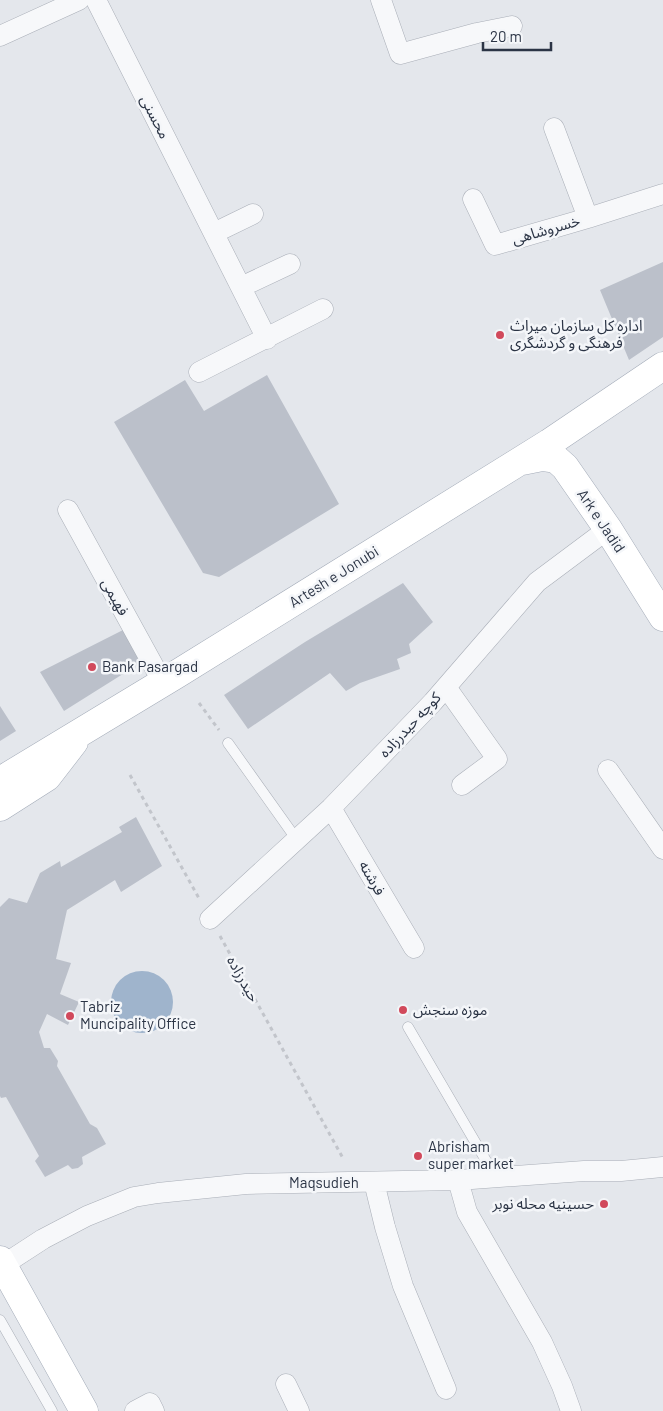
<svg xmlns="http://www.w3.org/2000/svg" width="663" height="1411" font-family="Barlow,'Noto Sans Arabic',sans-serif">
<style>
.water{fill:#9fb4cc}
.building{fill:#bbc0ca}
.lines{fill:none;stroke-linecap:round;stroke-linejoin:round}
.lane-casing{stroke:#a9aeb7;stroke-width:11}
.street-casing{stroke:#a9aeb7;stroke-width:21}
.primary-casing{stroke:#a3abb8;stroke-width:29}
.path{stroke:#c2c5cb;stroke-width:3;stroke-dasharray:4 4;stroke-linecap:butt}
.lane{stroke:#f7f8fa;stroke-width:10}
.street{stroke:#f7f8fa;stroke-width:20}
.primary{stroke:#fff;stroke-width:28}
.poi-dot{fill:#d1495b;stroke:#f4f6f9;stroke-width:2}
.labels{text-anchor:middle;stroke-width:5;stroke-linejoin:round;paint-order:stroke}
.street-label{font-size:15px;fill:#2b3445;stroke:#f4f6f9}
.poi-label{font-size:15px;fill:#2b3445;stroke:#f4f6f9;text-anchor:start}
</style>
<rect width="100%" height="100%" fill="#e4e7ec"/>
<!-- water -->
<path class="water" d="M111 1002a31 31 0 1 1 62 0a31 31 0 1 1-62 0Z"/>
<!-- building -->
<path class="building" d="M663 262V337L629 360 600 290Z
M267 375 339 504 219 577 203 573 114 422 185 380 204 411Z
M403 583 433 622 409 644 411 653 397 659 400 669 360 683 346 691 330 673 248 729 224 695 305 642Z
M123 630 142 662 64 711 40 672Z
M0 706 16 731 0 741Z
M136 817 162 866 121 892 115 880 67 910 56 959 71 963 60 994 79 1002 68 1025 47 1014 39 1032 44 1048H50L58 1061 57 1066 90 1124 97 1128 106 1144 82 1157 83 1164 78 1168 72 1169 68 1165 45 1177 35 1161 39 1156 6 1097 1 1098 0 1096V907L9 898 27 903 40 873 60 861 61 867 122 832 119 827Z"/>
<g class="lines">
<!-- lane casing -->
<g class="lane-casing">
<path id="lane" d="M228 743 297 840
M408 1027 495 1176
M0 1320 52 1411"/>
</g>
<!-- street casing -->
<g class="street-casing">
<path id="street" d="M96 0 267 339
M381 0 400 54 477 33 512 26
M0 36 79 0
M554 128 588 218
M473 199 495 245 588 218 663 194
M214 233 253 214
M241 287 290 264
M199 372 323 309
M68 510 163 683
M446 687 497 759 462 785
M608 770 663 849
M331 808 414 948
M210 919 331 808 433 702 537 582 608 529
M458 1180 467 1212 542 1342 562 1386 571 1411
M374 1182 385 1227 403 1286 446 1389
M3 1265 43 1239 87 1216 134 1197 158 1193 246 1184 458 1180 584 1171H621L663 1167
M286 1384 299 1411
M135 1411 150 1403 154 1411"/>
</g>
<!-- primary casing -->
<g class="primary-casing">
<path id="primary" d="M522 461 542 457 556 459 565 467 608 529 663 617
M0 781 177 674 549 443 663 366
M0 807 47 777 74 742
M0 1260 84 1411"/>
</g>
<!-- path -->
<path class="path" d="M199 703 219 730
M130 775 200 900
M220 936 344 1160"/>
<!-- lane -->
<use href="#lane" class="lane"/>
<!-- street -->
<use href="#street" class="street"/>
<!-- primary -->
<use href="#primary" class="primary"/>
</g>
<!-- markers -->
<g class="poi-dot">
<circle cx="500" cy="335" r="5"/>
<circle cx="92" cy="667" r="5"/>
<circle cx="403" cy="1010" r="5"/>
<circle cx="70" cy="1016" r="5"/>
<circle cx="418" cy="1156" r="5"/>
<circle cx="604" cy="1204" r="5"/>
</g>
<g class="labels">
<!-- street labels -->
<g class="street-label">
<text transform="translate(155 117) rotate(63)" y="5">محسنی</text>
<text transform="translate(546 230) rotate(-16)" y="5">خسروشاهی</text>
<text transform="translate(601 521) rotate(56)" y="5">Ark e Jadid</text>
<text transform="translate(334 577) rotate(-32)" y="5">Artesh e Jonubi</text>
<text transform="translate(115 597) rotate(61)" y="5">فهیمی</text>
<text transform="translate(410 725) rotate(-47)" y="5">کوچه حیدرزاده</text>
<text transform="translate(372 878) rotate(60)" y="5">فرشته</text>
<text transform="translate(243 979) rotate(61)" y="5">حیدرزاده</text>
<text x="324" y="1188">Maqsudieh</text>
</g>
<!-- poi labels -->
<g class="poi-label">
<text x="510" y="331">اداره کل سازمان میراث<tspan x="510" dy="17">فرهنگی و گردشگری</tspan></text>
<text x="102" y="672">Bank Pasargad</text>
<text x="80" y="1012">Tabriz<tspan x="80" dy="17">Muncipality Office</tspan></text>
<text x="413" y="1015">موزه سنجش</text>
<text x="428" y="1152">Abrisham<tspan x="428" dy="17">super market</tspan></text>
<text x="594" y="1209" text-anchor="end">حسینیه محله نوبر</text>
</g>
</g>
<!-- scale -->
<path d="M483 42v8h68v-8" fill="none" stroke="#2b3445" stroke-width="2.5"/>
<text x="490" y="42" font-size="15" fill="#2b3445" stroke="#f4f6f9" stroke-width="4" paint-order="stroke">20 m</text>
</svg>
